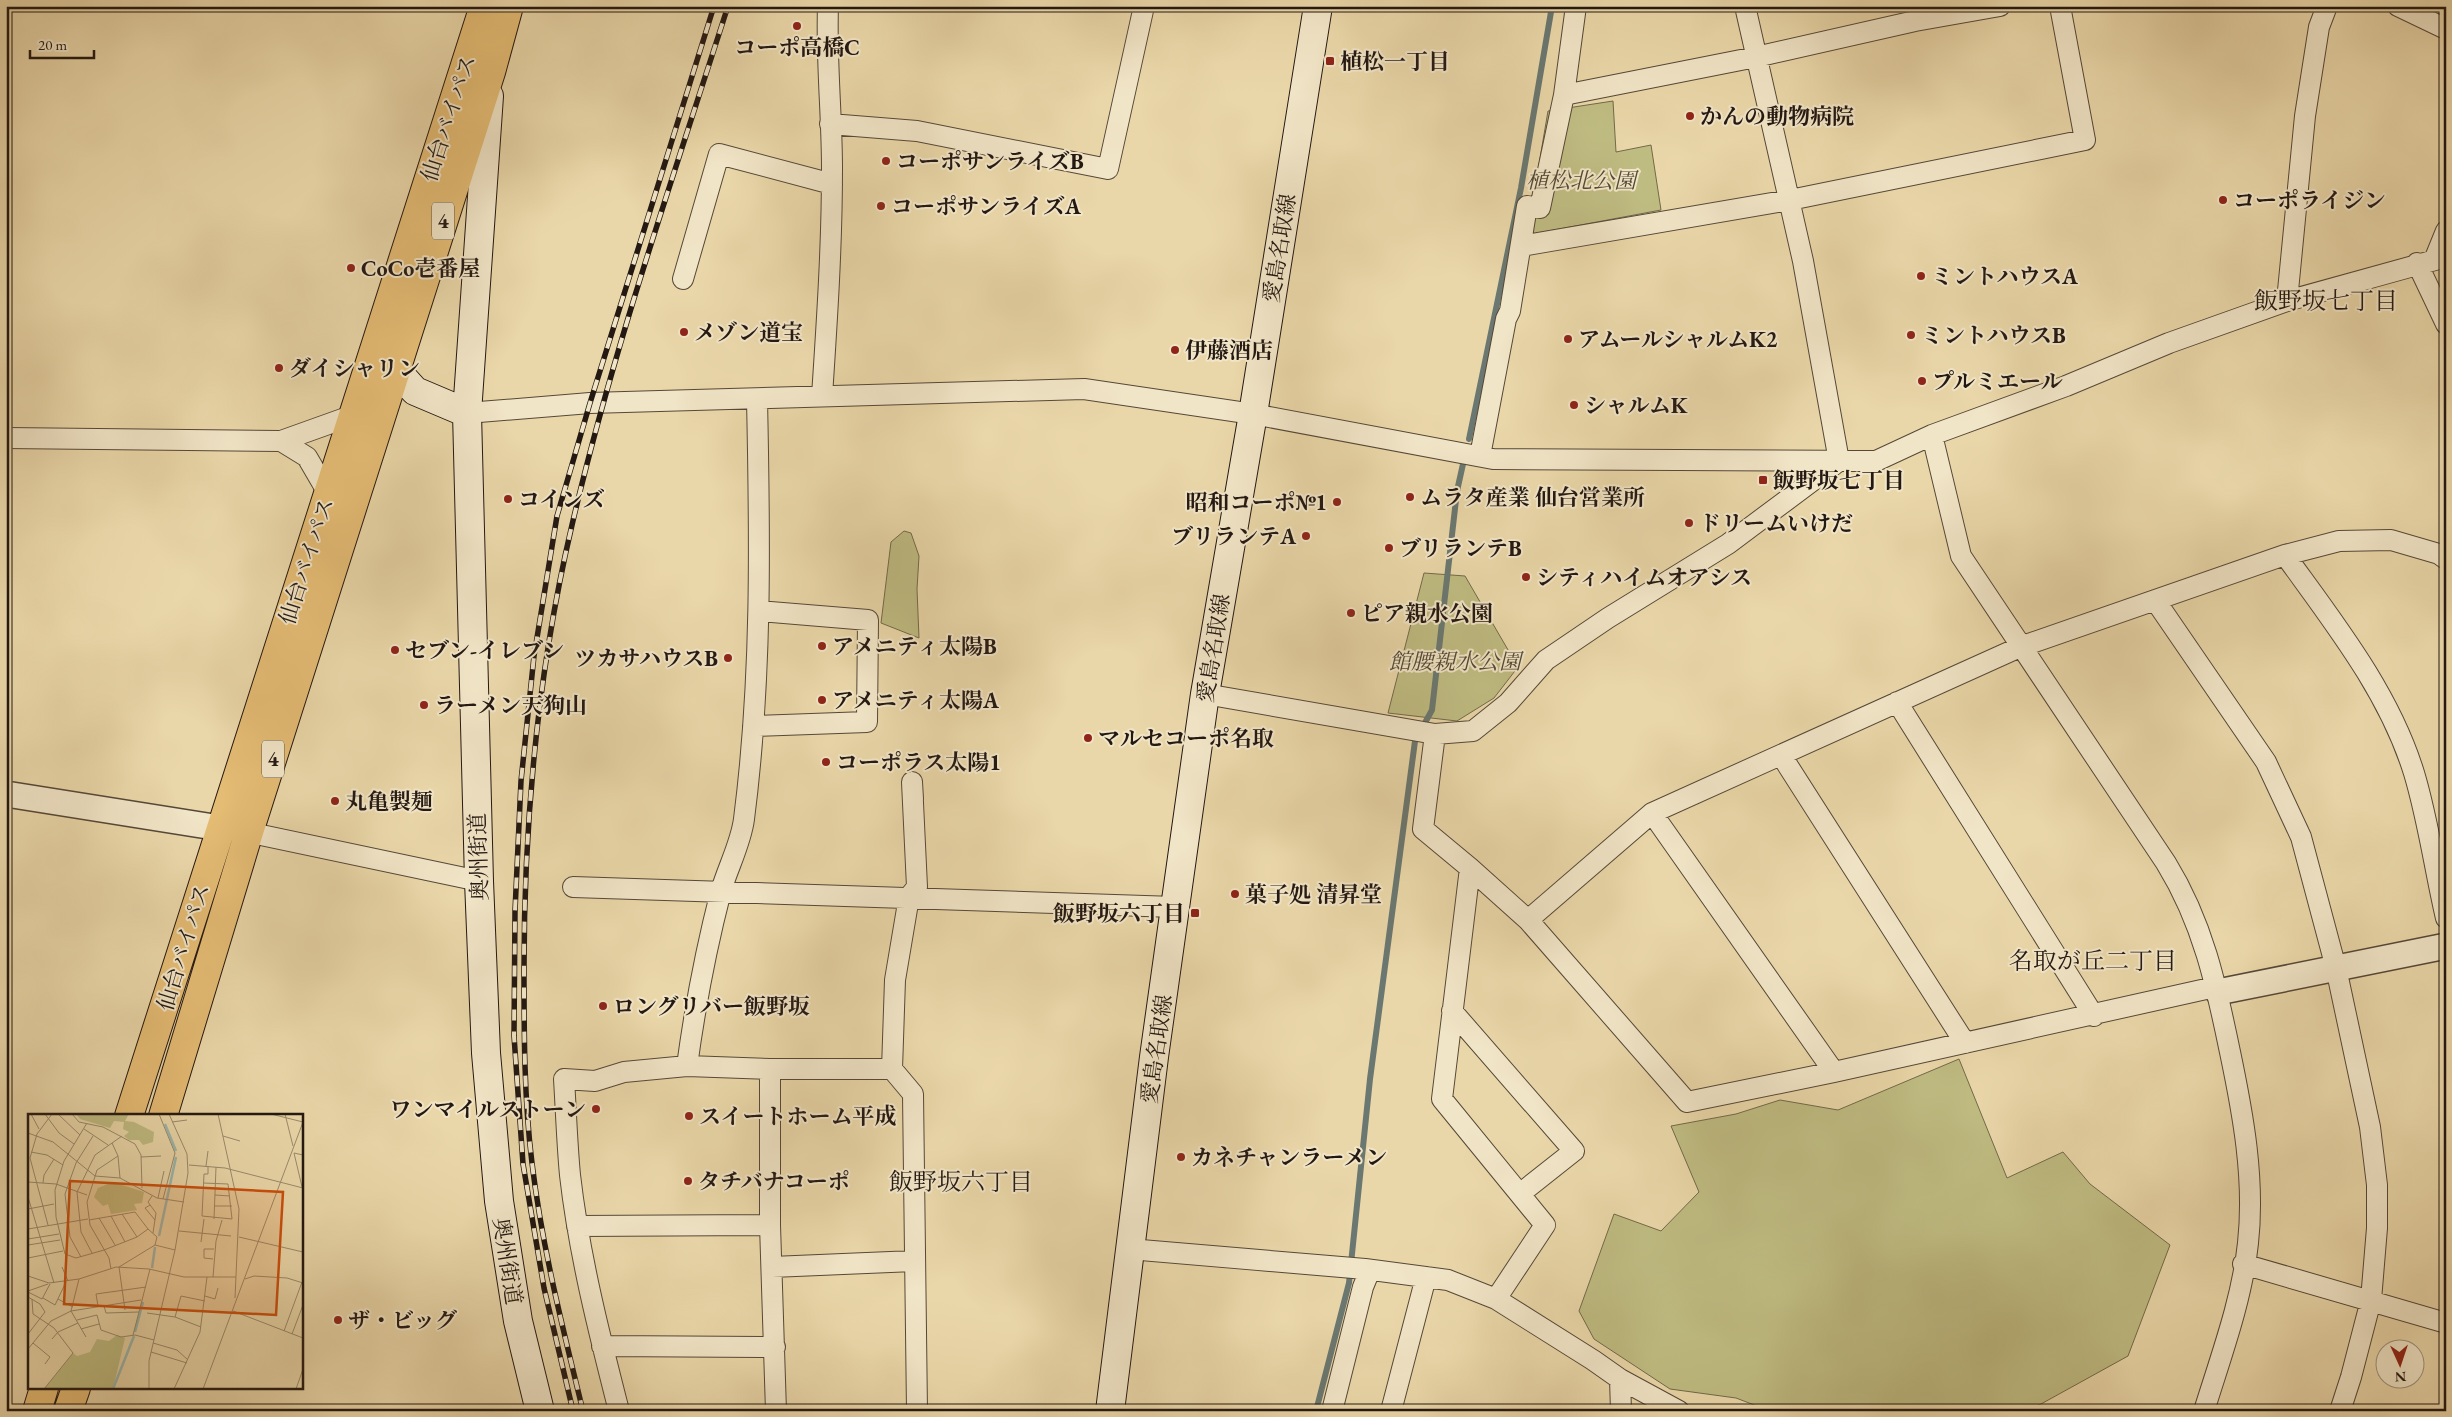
<svg xmlns="http://www.w3.org/2000/svg" width="2452" height="1417" font-family="'EB Garamond','Noto Serif JP',serif">
<style>
.green{fill:#bfbc82;stroke:#716a4a}
.lines{fill:none;stroke-linecap:round;stroke-linejoin:round}
.stream{stroke:#6a7871;stroke-width:6}
.minor-casing{stroke:#554838;stroke-width:22}
.tertiary-casing{stroke:#554838;stroke-width:28}
.secondary-casing{stroke:#231812;stroke-width:30}
.trunk-casing{stroke:#231812;stroke-width:30}
.minor{stroke:#f1e5c7;stroke-width:20}
.tertiary{stroke:#f1e5c7;stroke-width:25}
.secondary{stroke:#f1e5c7;stroke-width:28}
.trunk{stroke:#e5bc74;stroke-width:28}
.rail-casing{stroke:#231812;stroke-width:5.5}
.rail{stroke:#f1e5c7;stroke-width:4;stroke-dasharray:11;stroke-linecap:butt}
.poi-dot{fill:#8f2418;stroke:#f1e5c7;stroke-width:2}
.labels{text-anchor:middle;stroke-width:4;stroke-linejoin:round;paint-order:stroke}
.shield{fill:#f1e5c7;stroke:#615648;stroke-width:1}
.shield-label{font-size:21px;font-weight:bold;fill:#231812}
.poi-label{font-size:22px;font-weight:bold;fill:#231812;stroke:#f1e5c7;text-anchor:start}
.street-label{font-size:22px;fill:#231812;stroke:#f1e5c7}
.park-label{font-size:22px;font-style:italic;fill:#524934;stroke:#f1e5c7}
.neighbourhood-label{font-size:24px;fill:#231812;stroke:#f1e5c7}
.inset-river{fill:none;stroke:#9ab8b0;stroke-width:2.5}
.inset-road{fill:none;stroke:#9a8b6d;stroke-width:1}
.view{fill:#ca4f0d;fill-opacity:0.15;stroke:#ca4f0d;stroke-width:2.5}
.inset-edge{fill:none;stroke:#231812;stroke-width:2.5}
</style>
<rect width="100%" height="100%" fill="#ead7a9"/>
<filter id="stains"><feTurbulence type="fractalNoise" baseFrequency=".004" numOctaves="4"/><feColorMatrix values="0 0 0 0 .2 0 0 0 0 .09 0 0 0 0 .02 0 0 0 .5 -.17"/></filter>
<radialGradient id="worn" r=".72"><stop offset=".6" stop-color="#630" stop-opacity="0"/><stop offset="1" stop-color="#630" stop-opacity=".3"/></radialGradient>
<!-- green -->
<path class="green" d="M1613 101 1616 152 1651 145 1661 210 1527 235 1548 111Z
M904 531 911 533 919 556 917 589 919 638 881 623 891 542Z
M1424 573 1465 576 1518 667 1494 698 1457 721 1388 713Z
M1959 1059 2007 1178 2063 1152 2090 1184 2170 1245 2128 1356 2041 1404 2021 1411H1770L1736 1398 1670 1389 1594 1339 1579 1311 1614 1214 1661 1231 1699 1192 1671 1126 1736 1114 1780 1100 1838 1110Z"/>
<g class="lines">
<!-- stream -->
<path class="stream" d="M1469 439 1521 188 1552 6
M1316 1411 1349 1283 1370 1079 1415 741 1432 710 1457 491 1463 464"/>
<!-- minor casing -->
<g class="minor-casing">
<path id="minor" d="M2398 6 2446 29
M1564 95 1756 57 1915 21 2000 6
M830 124 917 131 1108 169 1144 6
M1521 246 1790 200 2085 140 2060 6
M2435 258 2446 231
M2417 263 2446 324
M683 279 719 154 832 184
M2287 301 2446 257
M822 396C827 321 832 245 832 169 832 114 826 61 828 6
M467 413 590 403 1084 389 1253 414 1493 459 1876 461 1932 435 2066 386 2169 343 2287 301 2305 116 2319 27 2327 6
M1932 435 1961 556 2166 863C2203 923 2216 984 2230 1052 2243 1114 2255 1179 2248 1243 2242 1300 2221 1356 2204 1411
M6 438 281 441 362 412
M281 441 307 457 328 493
M1480 456 1506 319 1510 311 1527 206 1540 208 1564 95 1576 6
M2285 555C2334 623 2389 692 2414 773 2428 819 2435 871 2446 918
M2155 600 2266 762 2301 837 2336 968 2370 1127 2377 1185V1228L2371 1300 2351 1377 2340 1411
M1205 694 1435 734
M1897 702 2094 1016
M753 726 867 722 868 620 759 611
M1781 755 1965 1043
M1652 813 1834 1072
M237 830 479 881
M1470 868 1442 1099 1545 1225 1496 1299
M573 887 1175 907
M1528 920 1470 868 1423 829 1435 734 1473 731 1508 703 1546 660 1608 618 1728 544 1839 461 1803 261 1745 6
M2215 987 1834 1072 1687 1102 1528 920 1652 813 2020 647 2285 555 2339 541 2391 540 2439 554 2446 559
M1452 1011 1574 1151 1521 1193
M687 1066C695 1007 706 949 721 891 728 867 741 843 744 819 762 679 760 539 757 399
M770 1069V1225L776 1411
M892 1069 895 980 909 897 917 887 912 782 913 799
M577 1226 770 1225
M1129 1249 1365 1269 1448 1280 1496 1299 1593 1360 1620 1379 1679 1411
M2243 1264 2446 1323
M772 1267 914 1261
M602 1346 775 1347
M1620 1379 1621 1411
M619 1411C599 1333 579 1254 570 1175 567 1143 566 1111 564 1079L595 1081 624 1072 687 1066 770 1069H892L913 1094 917 1411
M1332 1411 1363 1287 1370 1270
M1391 1411 1426 1277"/>
</g>
<!-- tertiary casing -->
<g class="tertiary-casing">
<path id="tertiary" d="M6 794 220 828
M2218 992 2446 946"/>
</g>
<!-- secondary casing -->
<g class="secondary-casing">
<path id="secondary" d="M489 96 467 413 479 881 486 1053 499 1201 518 1321 540 1411
M379 359 396 370 415 391 467 413
M1110 1411 1154 1057 1205 694 1253 414 1318 6"/>
</g>
<!-- trunk casing -->
<g class="trunk-casing">
<path id="trunk" d="M129 1116 484 6
M163 1116 249 832 491 72 509 6
M37 1411 44 1388
M68 1411 76 1388"/>
</g>
<!-- minor -->
<use href="#minor" class="minor"/>
<!-- tertiary -->
<use href="#tertiary" class="tertiary"/>
<!-- secondary -->
<use href="#secondary" class="secondary"/>
<!-- trunk -->
<use href="#trunk" class="trunk"/>
<!-- rail casing -->
<g class="rail-casing">
<path id="rail" d="M573 1411 544 1288 523 1164 514 1036 515 911 521 781 534 656 557 516 590 403 714 6
M583 1411C563 1329 542 1247 532 1163 524 1099 524 1033 524 969 524 820 538 670 572 525 613 349 673 178 728 6"/>
</g>
<!-- rail -->
<use href="#rail" class="rail"/>
</g>
<!-- markers -->
<g class="poi-dot">
<circle cx="797" cy="26" r="5"/>
<rect x="1325" y="56" width="10" height="10" rx="2.5"/>
<circle cx="1690" cy="116" r="5"/>
<circle cx="886" cy="161" r="5"/>
<circle cx="2223" cy="200" r="5"/>
<circle cx="881" cy="206" r="5"/>
<circle cx="351" cy="268" r="5"/>
<circle cx="1921" cy="276" r="5"/>
<circle cx="684" cy="332" r="5"/>
<circle cx="1911" cy="335" r="5"/>
<circle cx="1568" cy="339" r="5"/>
<circle cx="1175" cy="350" r="5"/>
<circle cx="279" cy="368" r="5"/>
<circle cx="1922" cy="381" r="5"/>
<circle cx="1574" cy="405" r="5"/>
<rect x="1758" y="475" width="10" height="10" rx="2.5"/>
<circle cx="1410" cy="497" r="5"/>
<circle cx="508" cy="499" r="5"/>
<circle cx="1337" cy="502" r="5"/>
<circle cx="1689" cy="523" r="5"/>
<circle cx="1306" cy="536" r="5"/>
<circle cx="1389" cy="548" r="5"/>
<circle cx="1526" cy="577" r="5"/>
<circle cx="1351" cy="613" r="5"/>
<circle cx="822" cy="646" r="5"/>
<circle cx="395" cy="650" r="5"/>
<circle cx="728" cy="658" r="5"/>
<circle cx="822" cy="700" r="5"/>
<circle cx="424" cy="705" r="5"/>
<circle cx="1088" cy="738" r="5"/>
<circle cx="826" cy="762" r="5"/>
<circle cx="335" cy="801" r="5"/>
<circle cx="1235" cy="894" r="5"/>
<rect x="1190" y="908" width="10" height="10" rx="2.5"/>
<circle cx="603" cy="1006" r="5"/>
<circle cx="596" cy="1109" r="5"/>
<circle cx="689" cy="1116" r="5"/>
<circle cx="1181" cy="1157" r="5"/>
<circle cx="688" cy="1181" r="5"/>
<circle cx="338" cy="1320" r="5"/>
</g>
<g class="labels">
<!-- shield labels -->
<g class="shield">
<rect x="432" y="202.5" width="22" height="37" rx="4"/>
<rect x="262" y="740.5" width="22" height="37" rx="4"/>
</g>
<g class="shield-label">
<text x="443" y="228">4</text>
<text x="273" y="766">4</text>
</g>
<!-- poi labels -->
<g class="poi-label">
<text x="797" y="55" text-anchor="middle">コーポ高橋C</text>
<text x="1340" y="69">植松一丁目</text>
<text x="1700" y="124">かんの動物病院</text>
<text x="896" y="169">コーポサンライズB</text>
<text x="2233" y="208">コーポライジン</text>
<text x="891" y="214">コーポサンライズA</text>
<text x="361" y="276">CoCo壱番屋</text>
<text x="1931" y="284">ミントハウスA</text>
<text x="694" y="340">メゾン道宝</text>
<text x="1921" y="343">ミントハウスB</text>
<text x="1578" y="347">アムールシャルムK2</text>
<text x="1185" y="358">伊藤酒店</text>
<text x="289" y="376">ダイシャリン</text>
<text x="1932" y="389">プルミエール</text>
<text x="1584" y="413">シャルムK</text>
<text x="1773" y="488">飯野坂七丁目</text>
<text x="1420" y="505">ムラタ産業 仙台営業所</text>
<text x="518" y="507">コインズ</text>
<text x="1327" y="510" text-anchor="end">昭和コーポ№1</text>
<text x="1699" y="531">ドリームいけだ</text>
<text x="1296" y="544" text-anchor="end">ブリランテA</text>
<text x="1399" y="556">ブリランテB</text>
<text x="1536" y="585">シティハイムオアシス</text>
<text x="1361" y="621">ピア親水公園</text>
<text x="832" y="654">アメニティ太陽B</text>
<text x="405" y="658">セブン-イレブン</text>
<text x="718" y="666" text-anchor="end">ツカサハウスB</text>
<text x="832" y="708">アメニティ太陽A</text>
<text x="434" y="713">ラーメン天狗山</text>
<text x="1098" y="746">マルセコーポ名取</text>
<text x="836" y="770">コーポラス太陽1</text>
<text x="345" y="809">丸亀製麺</text>
<text x="1245" y="902">菓子処 清昇堂</text>
<text x="1185" y="921" text-anchor="end">飯野坂六丁目</text>
<text x="613" y="1014">ロングリバー飯野坂</text>
<text x="586" y="1117" text-anchor="end">ワンマイルストーン</text>
<text x="699" y="1124">スイートホーム平成</text>
<text x="1191" y="1165">カネチャンラーメン</text>
<text x="698" y="1189">タチバナコーポ</text>
<text x="348" y="1328">ザ・ビッグ</text>
</g>
<!-- street labels -->
<g class="street-label">
<text transform="translate(448 118) rotate(-72)" y="8">仙台バイパス</text>
<text transform="translate(1279 248) rotate(-81)" y="8">愛島名取線</text>
<text transform="translate(306 561) rotate(-72)" y="8">仙台バイパス</text>
<text transform="translate(1213 648) rotate(-81)" y="8">愛島名取線</text>
<text transform="translate(478 857) rotate(-92)" y="8">奥州街道</text>
<text transform="translate(183 947) rotate(-73)" y="8">仙台バイパス</text>
<text transform="translate(1156 1049) rotate(-82)" y="8">愛島名取線</text>
<text transform="translate(508 1261) rotate(81)" y="8">奥州街道</text>
</g>
<!-- park labels -->
<g class="park-label">
<text x="1581" y="188">植松北公園</text>
<text x="1455" y="669">館腰親水公園</text>
</g>
<!-- neighbourhood labels -->
<g class="neighbourhood-label">
<text x="2326" y="309">飯野坂七丁目</text>
<text x="2093" y="969">名取が丘二丁目</text>
<text x="961" y="1190">飯野坂六丁目</text>
</g>
</g>
<!-- overview -->
<g transform="translate(28 1114)">
<rect width="275" height="275" fill="#ead7a9"/>
<path d="M101 0 97 7 106 8 126 18 125 28 115 31 111 26H101L96 22 101 18 95 15 96 8 86 7 82 14 52 5 49 1ZM85 68 116 78 114 89 106 90 109 96 83 100 80 90 75 92 66 83 70 74ZM89 221 97 224 85 275H16L45 239 49 242 62 238 69 225 81 227Z" fill="#bfbc82"/>
<path class="inset-river" d="M137 10 148 37M131 122 148 43M124 154 127 133M107 218 115 188M85 275 106 222"/>
<path class="inset-road" d="M3 0 11 15M17 0 31 19 46 30M30 0 52 21M44 0 51 8 75 13 107 30 113 41 114 74M131 0 147 39 135 85M190 0 211 95 207 184M243 0 275 8M257 0 265 32M144 8 159 6M59 9 36 47 27 76 28 103 37 140 48 144 76 136 109 123 120 115 107 98 61 106M56 15 80 31M0 19 25 28 67 62 92 64 129 84 156 88M195 22 212 27M84 29 90 42 92 64M3 38 19 41 35 51M275 41 266 39 275 77M113 43 133 42M161 51 197 54 275 74M178 52 180 37M0 68 28 70 59 81M15 69 16 61 26 45M175 69 200 70 204 105 174 102 176 60H180V52M187 81 202 82M124 82 120 88 128 99 125 119M0 83 26 169M130 84 136 57M122 91 117 94 127 106M187 92H204M0 95 26 90M94 100 109 123M83 102 97 128M71 104 87 131M186 105 188 53M20 111 2 44 9 20 24 0M0 115 60 105M151 117 203 122M211 123 275 138M0 125 31 120M173 128 176 105M0 131 32 126M127 131 147 136M64 139 53 118 49 78 67 41 94 22M53 143 42 123 37 80 48 49 65 22M0 144 35 137M185 145 176 144V135H186M34 153 40 167M83 155 81 144 62 111 59 88 69 56 90 42M0 162 21 169 51 165M185 163 188 127 194 106M217 165 226 162 259 164 275 169M0 177 20 170M0 178 14 185 22 170M177 182 187 185 190 174M0 183 12 190 17 198 0 220M15 184 27 191 38 168M4 185 5 200 26 214 45 239 16 275M30 185 45 193M70 192 68 180 118 173M76 192 78 199 111 198 122 155M97 196 91 153 127 131 129 123 120 115M205 197 275 224M119 199 147 203 173 213M147 203 153 182 177 187M49 206 69 201 73 216 93 223 107 221 126 226M53 215 71 210M256 217 274 168M264 220 275 191M105 221 111 198M58 223 43 197 113 186M24 225 30 218 50 209M5 229 22 243 17 250M125 229 149 236 160 246M0 235 23 207 43 197 51 165 88 153 121 155 156 163H208M123 238 159 249M121 275V247L147 136 160 59 159 40 141 0M146 275 172 218 179 163M175 275 275 8M268 275 275 255"/>
<path class="view" d="M42 67 255 78 248 201 36 190Z"/>
<rect width="275" height="275" class="inset-edge"/>
</g>
<!-- margin -->
<rect width="2452" height="1417" fill="none" stroke="#ead7a9" stroke-width="25"/>
<rect x="8" y="8" width="2437" height="1402" fill="none" stroke="#231812" stroke-width="2.5"/>
<rect x="12" y="12" width="2427" height="1392" fill="none" stroke="#231812"/>
<!-- north arrow -->
<g transform="translate(2400 1364) rotate(177)"><circle r="24" fill="#f1e5c7" stroke="#9f937f"/>
<path d="M0-4L9 19L0 12L-9 19Z" fill="#8f2418"/>
<text y="-8" font-size="14" font-weight="bold" text-anchor="middle" fill="#231812">N</text>
</g>
<!-- scale -->
<path d="M30 50v8h64v-8" fill="none" stroke="#231812" stroke-width="2.5"/>
<text x="38" y="50" font-size="15" fill="#231812" stroke="#f1e5c7" stroke-width="4" paint-order="stroke">20 m</text>
<rect width="100%" height="100%" filter="url(#stains)"/>
<rect width="100%" height="100%" fill="url(#worn)"/>
</svg>
